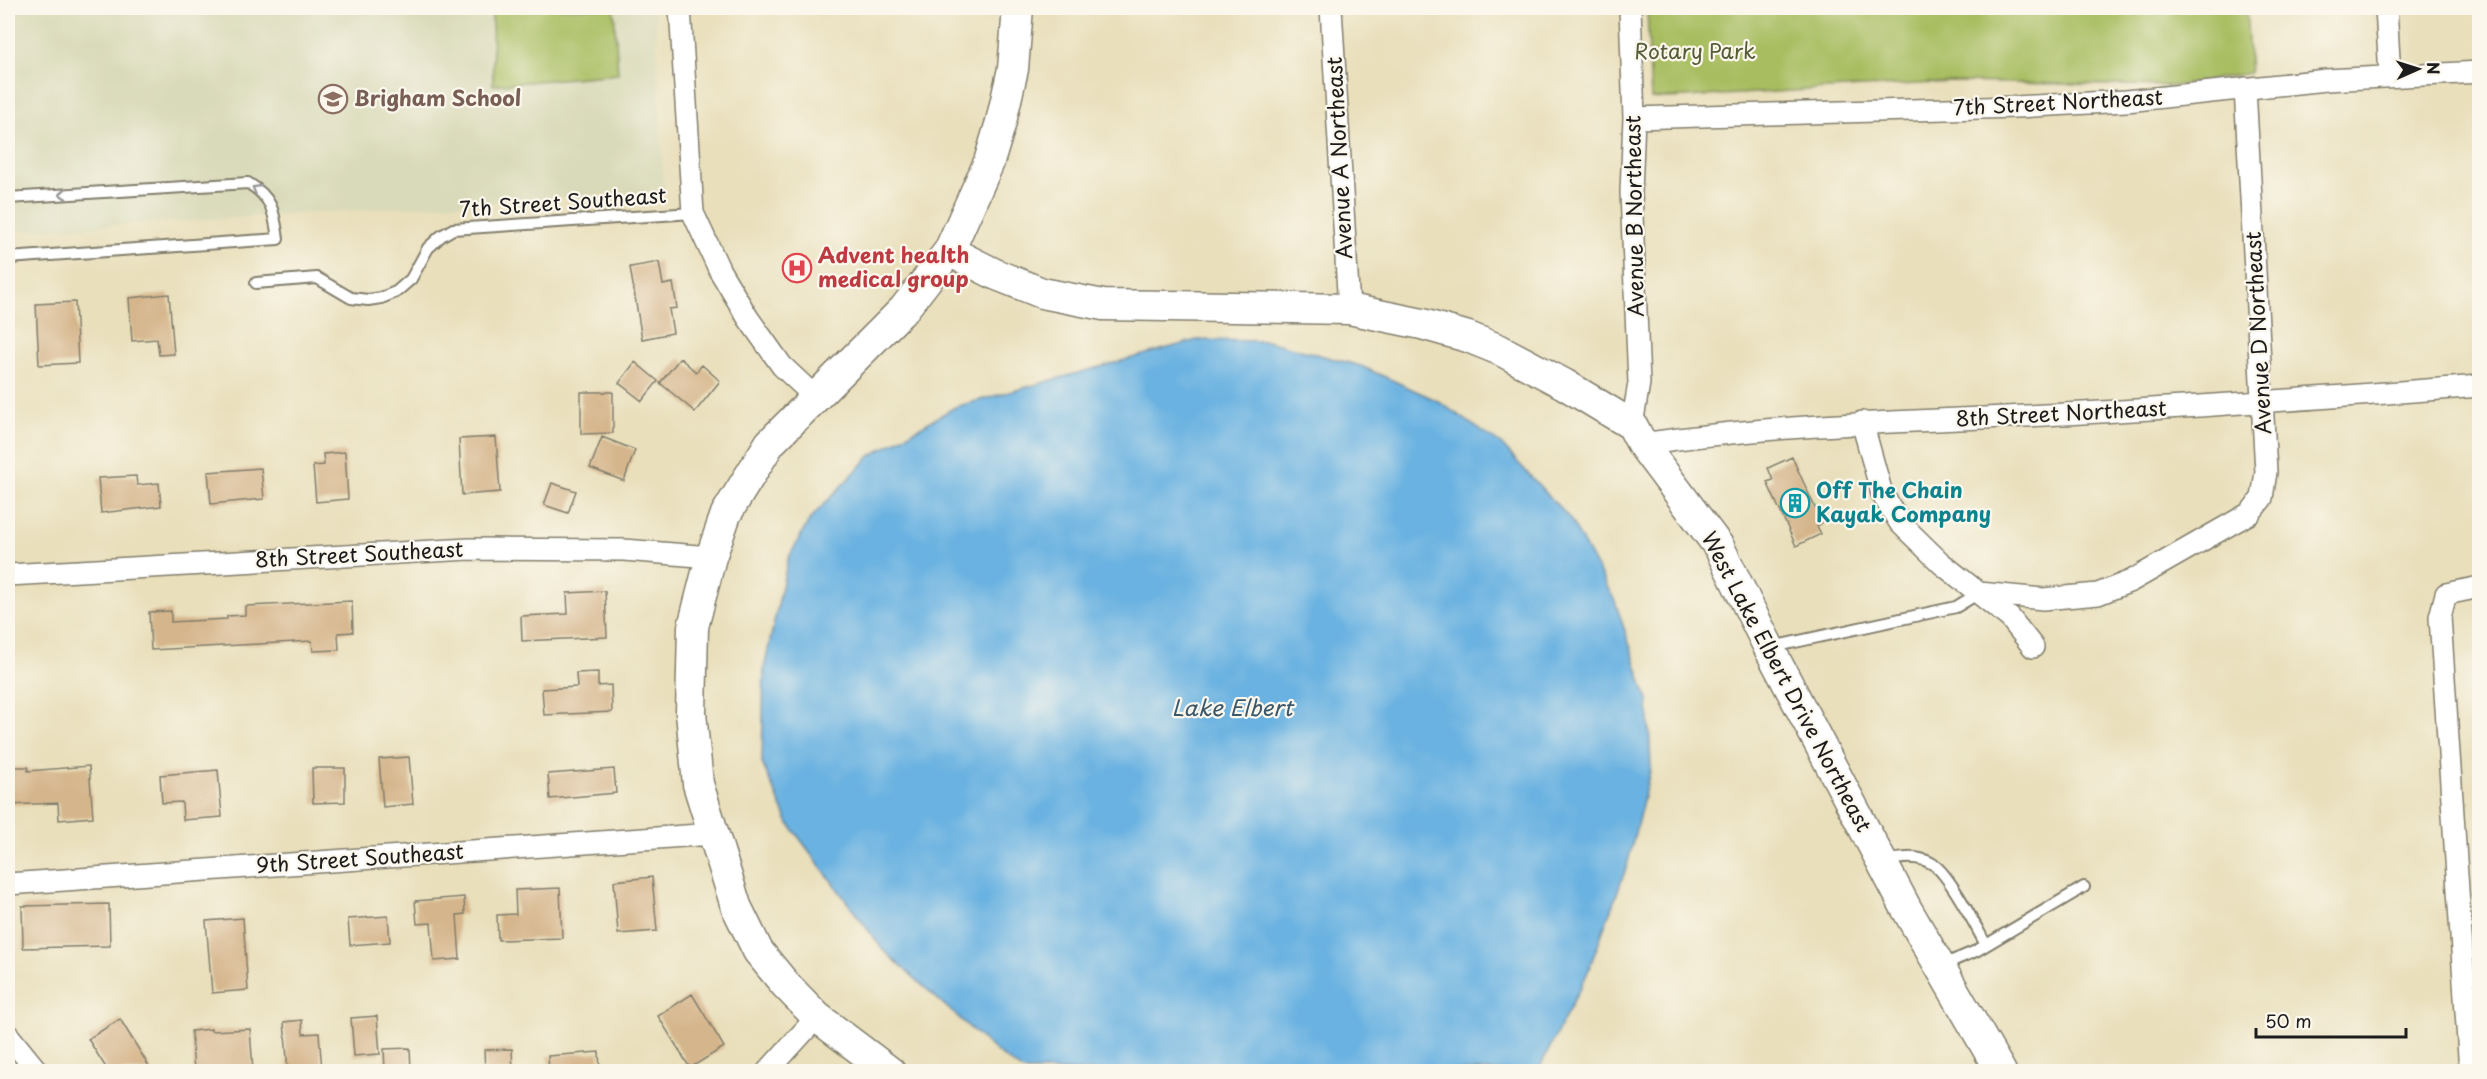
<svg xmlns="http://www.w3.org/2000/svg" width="2487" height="1079" font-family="'Playpen Sans',sans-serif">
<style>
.built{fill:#d9dab9}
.green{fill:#a8bd61;stroke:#626c3e;stroke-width:1.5}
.water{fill:#6ab2e1;stroke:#43677e;stroke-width:1.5}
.building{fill:#d5b58b}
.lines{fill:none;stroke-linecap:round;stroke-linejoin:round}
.lane-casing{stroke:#827e6c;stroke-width:14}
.street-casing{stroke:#827e6c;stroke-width:24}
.secondary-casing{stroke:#827e6c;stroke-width:33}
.lane{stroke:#fff;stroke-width:10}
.street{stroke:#fff;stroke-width:21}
.secondary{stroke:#fff;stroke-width:30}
.oneway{stroke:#999}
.labels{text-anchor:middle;stroke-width:4.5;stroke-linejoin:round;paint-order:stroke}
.park-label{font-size:21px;fill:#545c38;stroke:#fbf7ec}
.education-label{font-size:21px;font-weight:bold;fill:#785e54;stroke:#fbf7ec;text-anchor:start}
.street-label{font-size:21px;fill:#1c1c1c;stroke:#fbf7ec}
.health-label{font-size:21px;font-weight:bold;fill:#be3a42;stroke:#fbf7ec;text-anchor:start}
.culture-label{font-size:21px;font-weight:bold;fill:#0d838f;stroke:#fbf7ec;text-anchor:start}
.water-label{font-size:22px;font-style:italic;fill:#3b586b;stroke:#fbf7ec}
</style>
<rect width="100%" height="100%" fill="#fbf7ec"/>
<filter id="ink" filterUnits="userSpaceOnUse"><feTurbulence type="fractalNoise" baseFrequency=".0167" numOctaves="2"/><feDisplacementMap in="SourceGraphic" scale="12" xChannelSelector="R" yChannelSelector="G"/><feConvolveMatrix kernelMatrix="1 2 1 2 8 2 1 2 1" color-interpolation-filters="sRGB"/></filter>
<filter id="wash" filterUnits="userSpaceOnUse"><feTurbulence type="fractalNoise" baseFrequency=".008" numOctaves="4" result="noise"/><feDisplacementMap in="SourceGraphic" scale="24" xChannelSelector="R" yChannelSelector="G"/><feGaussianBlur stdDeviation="1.35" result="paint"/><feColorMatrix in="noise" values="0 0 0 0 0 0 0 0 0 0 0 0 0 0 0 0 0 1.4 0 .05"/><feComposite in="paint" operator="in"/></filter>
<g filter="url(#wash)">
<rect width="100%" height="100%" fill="#e9dfbb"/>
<!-- built -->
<path class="built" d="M8 8H655L664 191 8 232Z"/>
<!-- green -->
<path class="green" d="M492 8H614L618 74 493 85Z
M1647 8H2246L2250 73 2176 86 1952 82 1651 99Z"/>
<!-- water -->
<path class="water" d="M1197 340 1267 341 1361 366 1436 400 1501 444 1570 519 1615 601 1648 700 1651 767 1627 866 1587 974 1538 1071H1023L999 1054 883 950 789 824 762 763 764 668 788 559 810 519 870 456 955 407Z"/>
<g id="blocks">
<!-- building -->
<path class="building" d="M659 262 663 285 673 283 677 308 669 309 673 333 642 339 630 267Z
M169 294 174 354 159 355 157 339 132 341 129 298Z
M75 302 78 363 39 365 36 304Z
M680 358 696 372 702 365 720 381 695 412 660 383Z
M635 362 658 381 642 401 619 383Z
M581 392H613V433L581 434Z
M496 437 500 492 462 495 459 439Z
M602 437 635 450 624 481 590 468Z
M345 452 348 499 316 502 313 466 324 465 323 454Z
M1792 457 1822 523 1817 526 1821 534 1796 546 1767 482 1773 480 1768 468Z
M261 468 264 499 211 504 208 472Z
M136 476 137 485 159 483 161 506 101 513 98 478Z
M552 483 576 491 568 513 544 505Z
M605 591 607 637 522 641 521 616 568 614 567 593Z
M352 601 353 632 338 633 339 650 313 651 312 641 151 650 149 612 171 611V622L227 619V616L245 615V606Z
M598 672V686L611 685 612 712 544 715 542 689 577 687 576 673Z
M409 757 413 804 383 807 379 759Z
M89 766 93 817 59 820 58 803 8 805V767H28V771Z
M312 768H345V802L313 803Z
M614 769 616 793 550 799 548 774Z
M218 770 222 817 183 820 182 802 162 803 160 775Z
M652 877 657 931 618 934 614 881Z
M560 888 562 938 498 940 497 915 516 914 515 890Z
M464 897 465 914 457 915 460 959 434 961 431 923 417 924 415 901Z
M109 904 110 946 23 948 22 906Z
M388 916 390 942 350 945 348 919Z
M243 918 248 990 212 993 206 921Z
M692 994 724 1047 690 1068 658 1016Z
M377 1016 380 1054 354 1056 351 1018Z
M120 1019 152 1071H108L88 1039Z
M302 1020 303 1034 319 1033 322 1070 288 1071 284 1022Z
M211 1029V1031L250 1029 253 1071H194L191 1031Z
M410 1048 411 1071H385L384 1049Z
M512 1049 513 1071H485L484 1050Z
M599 1052 600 1071H549L548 1056Z"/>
</g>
</g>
<g filter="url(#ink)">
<use href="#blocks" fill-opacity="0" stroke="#827e6c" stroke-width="1.5"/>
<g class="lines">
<!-- lane casing -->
<g class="lane-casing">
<path id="lane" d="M8 198 248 183C273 198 274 212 278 239L8 258
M256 283 317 278 351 298 368 300 381 298 396 292 411 279 428 248 441 236 453 229 693 213
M1772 647 1956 607 1979 593
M1885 861C1900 858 1916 855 1931 863 1948 871 1976 927 1986 945
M1940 966 1976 951 2084 887"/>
</g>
<!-- street casing -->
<g class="street-casing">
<path id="street" d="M680 8 693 213 720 271 748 318 782 366 815 397
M1331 8 1349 309
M1630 8 1634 118 1631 192 1639 383 1632 425
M2386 8 2390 76
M1634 118 2016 107 2126 101 2326 80 2480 72
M1862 422 1882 494 1900 523 1941 563 2010 618 2033 647
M1642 444C1776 424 1910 422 2045 415 2190 408 2335 397 2480 386
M8 575 469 549 624 550 711 557
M1979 593 2043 599 2098 594 2131 581 2250 513 2262 498 2266 472 2245 88
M8 884 713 834
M8 1035 38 1072
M767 1072 817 1017
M2470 1072 2440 617 2446 594 2480 587"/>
</g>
<!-- secondary casing -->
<g class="secondary-casing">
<path id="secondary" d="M949 251 997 275 1042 293 1103 305 1349 309 1422 324 1468 337 1500 350 1564 384 1632 425 1642 444 1719 547 1769 648 1906 908 2001 1072
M890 1072 817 1017 785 984 758 951 736 906 698 784 691 713 693 627 711 557 726 514 770 443 904 309 949 251 989 162 1001 122 1013 69 1018 8"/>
</g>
<!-- lane -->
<use href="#lane" class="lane"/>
<!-- street -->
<use href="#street" class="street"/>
<!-- secondary -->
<use href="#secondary" class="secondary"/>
</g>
<!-- one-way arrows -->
<defs><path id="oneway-chevron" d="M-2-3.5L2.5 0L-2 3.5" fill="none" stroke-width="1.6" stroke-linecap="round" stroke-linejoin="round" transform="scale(1.5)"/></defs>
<g class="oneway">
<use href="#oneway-chevron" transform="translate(256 189) rotate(-149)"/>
<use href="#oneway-chevron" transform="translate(63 194) rotate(176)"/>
</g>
</g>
<!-- icons -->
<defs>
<g id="school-ring" transform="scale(1.5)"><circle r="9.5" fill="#fbf7ec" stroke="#8d6e63" stroke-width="1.5"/><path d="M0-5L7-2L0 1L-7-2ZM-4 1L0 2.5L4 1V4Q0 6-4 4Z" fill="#8d6e63"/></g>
<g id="hospital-ring" transform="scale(1.5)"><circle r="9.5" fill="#fbf7ec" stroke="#e0444e" stroke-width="1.5"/><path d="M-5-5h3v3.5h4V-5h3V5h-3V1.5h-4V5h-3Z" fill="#e0444e"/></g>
<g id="building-ring" transform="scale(1.5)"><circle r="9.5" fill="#fbf7ec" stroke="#0f9aa8" stroke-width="1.5"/><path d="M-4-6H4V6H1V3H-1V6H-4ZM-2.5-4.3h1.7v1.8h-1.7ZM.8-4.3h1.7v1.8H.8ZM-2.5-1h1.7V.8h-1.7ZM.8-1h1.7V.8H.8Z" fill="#0f9aa8"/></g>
</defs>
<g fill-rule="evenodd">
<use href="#school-ring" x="333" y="99"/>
<use href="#hospital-ring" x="797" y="268"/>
<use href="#building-ring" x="1795" y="503"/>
</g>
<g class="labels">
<!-- park labels -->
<g class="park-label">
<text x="1695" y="59">Rotary Park</text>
</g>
<!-- education labels -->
<g class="education-label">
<text x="354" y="106">Brigham School</text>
</g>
<!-- street labels -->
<g class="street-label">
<text transform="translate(2058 103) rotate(-3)" y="7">7th Street Northeast</text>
<text transform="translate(1340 158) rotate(-93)" y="7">Avenue A Northeast</text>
<text transform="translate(563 203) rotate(-4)" y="7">7th Street Southeast</text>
<text transform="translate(1635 216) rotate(-91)" y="7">Avenue B Northeast</text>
<text transform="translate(2259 333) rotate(-93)" y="7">Avenue D Northeast</text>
<text transform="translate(2061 414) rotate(-3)" y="7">8th Street Northeast</text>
<text transform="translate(359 555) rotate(-3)" y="7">8th Street Southeast</text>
<text transform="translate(1786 682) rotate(62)" y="7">West Lake Elbert Drive Northeast</text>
<text transform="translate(360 859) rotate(-4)" y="7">9th Street Southeast</text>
</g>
<!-- health labels -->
<g class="health-label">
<text x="818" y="263">Advent health<tspan x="818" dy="24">medical group</tspan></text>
</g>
<!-- culture labels -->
<g class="culture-label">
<text x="1816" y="498">Off The Chain<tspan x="1816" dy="24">Kayak Company</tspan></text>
</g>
<!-- water labels -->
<g class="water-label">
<text x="1232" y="716">Lake Elbert</text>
</g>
</g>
<!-- margin -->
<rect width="2487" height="1079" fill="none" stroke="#fbf7ec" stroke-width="30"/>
<!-- north arrow -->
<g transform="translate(2418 69) rotate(87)" stroke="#fbf7ec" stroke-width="4.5" paint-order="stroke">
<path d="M0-4.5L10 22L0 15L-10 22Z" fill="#1c1c1c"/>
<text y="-9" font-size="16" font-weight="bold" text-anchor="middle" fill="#1c1c1c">N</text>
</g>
<!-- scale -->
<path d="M2256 1028v9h150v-9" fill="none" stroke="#1c1c1c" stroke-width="3"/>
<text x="2265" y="1028" font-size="18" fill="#1c1c1c" stroke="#fbf7ec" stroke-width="4.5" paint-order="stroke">50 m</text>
</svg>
